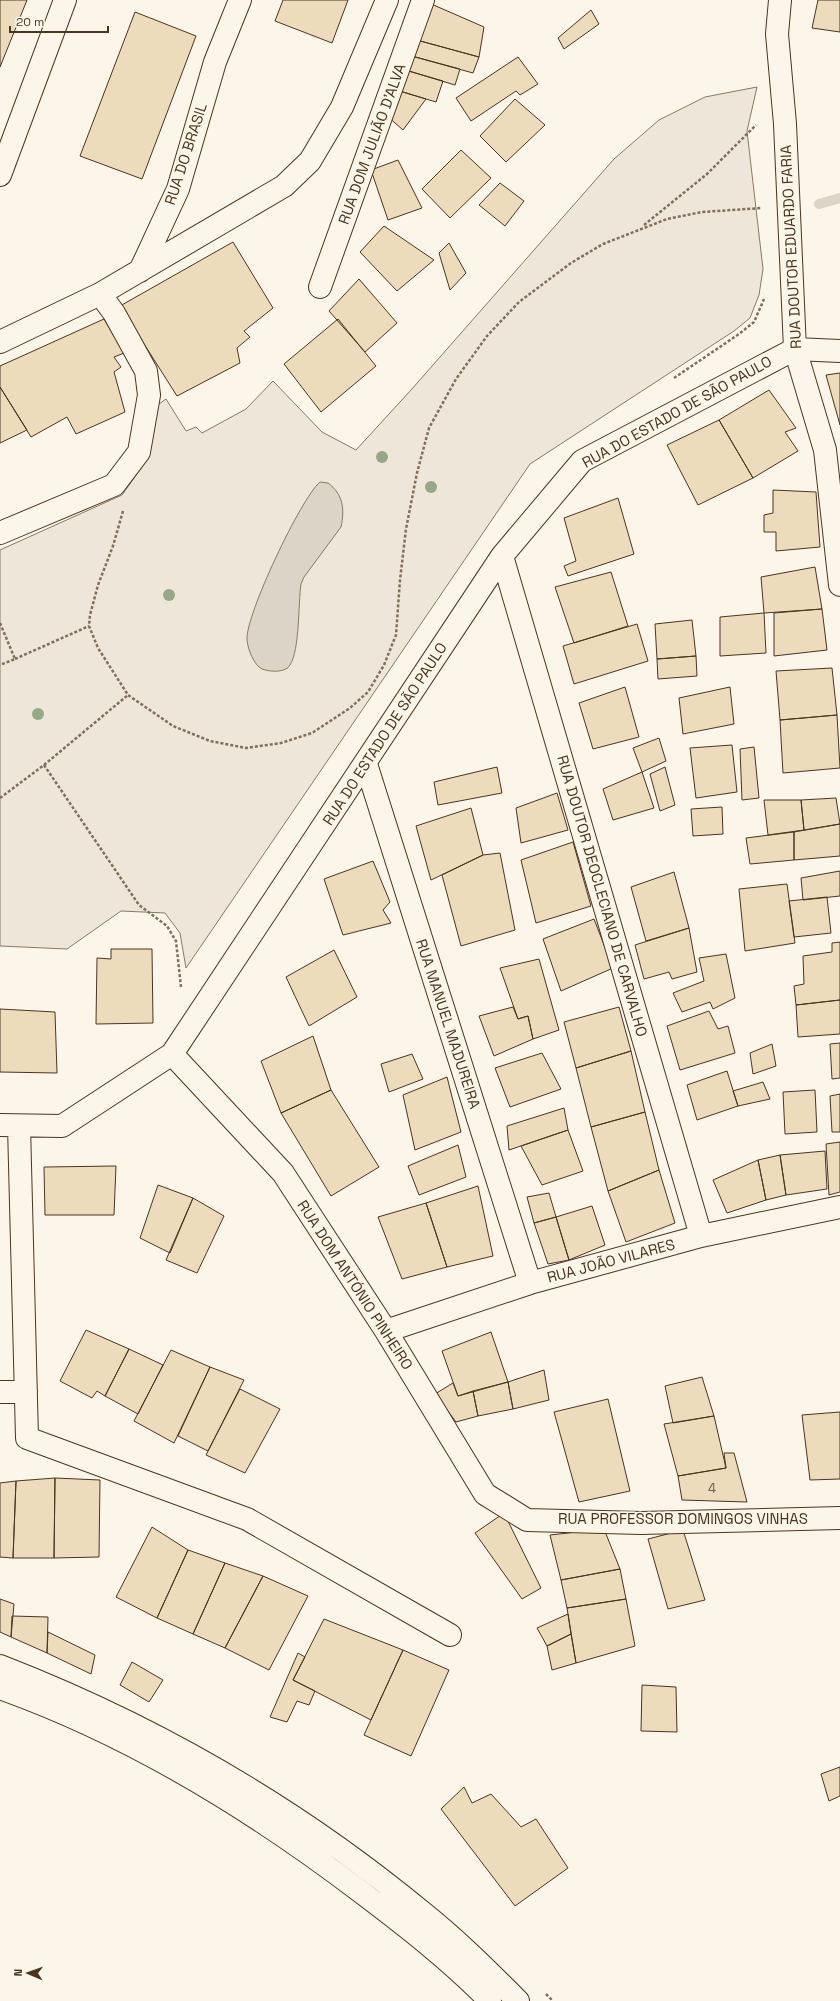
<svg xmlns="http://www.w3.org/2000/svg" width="840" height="2001" font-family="'Space Grotesk',sans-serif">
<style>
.green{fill:#ede6d9;stroke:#887966}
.water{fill:#dcd4c6;stroke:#887966}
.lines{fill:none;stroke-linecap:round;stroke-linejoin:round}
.stream{stroke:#dcd4c6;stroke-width:10}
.building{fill:#ecdcbc;stroke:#4a3520}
.minor-casing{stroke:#4a3520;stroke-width:24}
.primary-casing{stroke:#4a3520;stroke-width:24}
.path{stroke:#7f6f5c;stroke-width:2.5;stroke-dasharray:3 2;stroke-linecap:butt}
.minor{stroke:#fbf6e9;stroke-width:22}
.primary{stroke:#fbf6e9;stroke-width:22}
.tree{fill:#96a887}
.labels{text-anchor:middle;stroke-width:3;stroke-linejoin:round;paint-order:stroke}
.number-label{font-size:13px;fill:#725f47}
.street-label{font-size:15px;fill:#4a3520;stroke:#fbf6e9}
</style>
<rect width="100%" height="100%" fill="#fbf6e9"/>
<!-- green -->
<path class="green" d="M757 87 747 131 763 269 759 295 750 318 734 331 530 464 186 968 180 933 165 913 121 911 67 949 0 946V550L122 495 147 460 152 427V409L166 399 186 431 196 427 202 433 246 409 273 381 322 432 356 450 411 390 614 159 659 120 705 97Z"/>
<!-- water -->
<path class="water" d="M320 482 328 483C343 494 345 509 341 527L304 577 301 584C298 604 300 649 290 665 286 673 270 672 262 669 254 665 248 650 247 640 245 616 301 498 320 482Z"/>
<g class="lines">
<!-- stream -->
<path class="stream" d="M819 204 840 198"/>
</g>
<!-- building -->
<path class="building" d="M0 0H27L0 67Z
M283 0H348L332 43 275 21Z
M818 0H840V32L812 28Z
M429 3 484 27 479 57 413 39Z
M591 10 599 24 564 49 558 38Z
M135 12 196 36 142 179 80 156Z
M413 39 479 57 473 73 408 55Z
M408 55 460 69 455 85 402 69Z
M518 57 538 84 520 95 516 91 471 121 456 98Z
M402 69 443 81 436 102 393 89Z
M393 89 426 99 403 130 386 115Z
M515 99 545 125 506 162 480 136Z
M461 150 491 178 450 218 422 189Z
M398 160 422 208 388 220 371 170Z
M500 183 524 201 505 226 479 205Z
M384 226 434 260 397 291 360 252Z
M233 242 273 308 244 331 250 337 237 348 240 363 177 396 120 306Z
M449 243 466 273 450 290 439 253Z
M359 279 397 323 365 352 329 311Z
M104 319 124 353 114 357 121 367 114 372 125 412 76 434 67 417 31 437 0 387V366Z
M338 319 376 366 321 412 284 364Z
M840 373V425L826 375Z
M0 387 27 430 0 443Z
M769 390 796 428 785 432 798 451 753 478 719 420Z
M719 420 753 478 698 505 667 445Z
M773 490 816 492 820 547 776 551V532H764V515L773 513Z
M618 498 634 554 568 576 564 566 576 561 564 518Z
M815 567 822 609 764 613 761 577Z
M611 572 628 626 574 643 555 587Z
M822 609 827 650 774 656V613Z
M764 613 766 653 720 656V617Z
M692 620 696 656 657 659 655 624Z
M637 624 648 661 574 684 563 646Z
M696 656 697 676 658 679 657 659Z
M832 668 837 715 780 720 776 671Z
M625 687 639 737 593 749 579 703Z
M730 687 734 724 683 734 679 698Z
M837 715 840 768 783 773 780 720Z
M659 738 666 761 642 772 633 748Z
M732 745 737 792 696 798 690 748Z
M754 747 759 798 742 800 740 749Z
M497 767 502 793 438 805 434 782Z
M665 767 675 805 660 811 650 774Z
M642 772 654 808 613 820 603 789Z
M557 793 568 830 521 843 516 808Z
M836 798 840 824 804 830 801 800Z
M764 800H801L804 830 768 835Z
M722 807 723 834 693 836 691 809Z
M471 808 483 855 431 880 416 826Z
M840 824V856L794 860V832Z
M794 832V860L750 864 746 838Z
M573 842 591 906 536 923 521 860Z
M500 853 515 930 461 946 442 875 483 855Z
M373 861 390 902 383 910 391 923 343 935 324 879Z
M840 871V896L803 900 801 878Z
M674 872 689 928 646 941 631 887Z
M787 884 795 943 745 951 739 889Z
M827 897 831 933 794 937 789 901Z
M594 919 613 968 561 991 543 939Z
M689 928 697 972 672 979 669 972 644 979 635 945Z
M840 942V1000L796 1005 794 986 804 984 803 956 832 952V943Z
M111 949H152L153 1023 96 1024 97 958 111 959Z
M334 950 357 997 309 1026 286 977Z
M726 954 735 998 713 1009 710 1002 682 1012 673 993 704 981 699 958Z
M539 959 559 1030 533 1039 528 1016 518 1019 500 968Z
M840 1000V1034L798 1037 796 1005Z
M513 1007 518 1019 528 1016 533 1039 494 1056 479 1016Z
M619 1007 631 1051 576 1068 564 1022Z
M0 1009 55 1012 57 1073 0 1072Z
M709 1011 718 1029 728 1026 735 1053 680 1070 667 1026Z
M313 1036 331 1090 281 1113 261 1061Z
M840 1043V1078L832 1079 830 1044Z
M772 1044 776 1066 753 1074 750 1053Z
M631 1051 645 1112 591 1127 576 1068Z
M542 1053 561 1089 510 1107 495 1068Z
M412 1054 423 1079 389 1092 381 1064Z
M727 1071 738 1106 697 1120 687 1085Z
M447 1077 461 1132 415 1150 403 1095Z
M763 1082 770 1099 738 1106 733 1091Z
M331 1090 379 1167 331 1196 281 1113Z
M815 1090 817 1132 785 1134 783 1092Z
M840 1094V1132H832L830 1096Z
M564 1108 568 1130 509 1150 507 1126Z
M645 1112 659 1170 608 1191 591 1127Z
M568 1130 583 1171 542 1185 521 1146Z
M840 1142V1192L829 1195 826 1144Z
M458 1145 466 1177 419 1195 408 1166Z
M825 1151 827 1189 786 1195 780 1155Z
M780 1155 786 1195 766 1200 758 1160Z
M758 1160 766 1200 727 1213 713 1180Z
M116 1166 114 1215H45L44 1167Z
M659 1170 675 1223 626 1242 608 1191Z
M158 1185 193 1198 170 1253 140 1238Z
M478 1186 493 1256 447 1267 426 1203Z
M549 1193 556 1217 534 1223 527 1197Z
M193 1198 224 1216 197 1273 166 1260Z
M426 1203 447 1267 402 1279 378 1217Z
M592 1206 605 1245 569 1260 556 1217Z
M556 1217 569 1260 548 1264 534 1223Z
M86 1330 129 1349 105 1396 97 1391 92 1398 60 1381Z
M491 1332 508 1382 458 1396 442 1351Z
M129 1349 163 1365 138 1414 105 1396Z
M171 1350 210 1367 174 1443 134 1421Z
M210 1367 244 1380 208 1451 178 1436Z
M544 1370 549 1400 513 1409 508 1382Z
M702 1377 714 1416 673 1423 665 1386Z
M508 1382 513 1409 478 1416 473 1391Z
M453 1383 458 1396 473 1391 478 1416 456 1422 435 1394Z
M240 1389 280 1409 245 1473 206 1455Z
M608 1399 630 1491 579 1502 554 1412Z
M840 1412V1479L810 1480 802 1415Z
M714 1416 726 1468 678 1476 664 1424Z
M724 1453H734L747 1502 682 1500 678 1476 726 1468Z
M55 1478 54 1558H13L16 1481Z
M55 1478 100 1480 99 1557 54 1558Z
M16 1481 13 1558 0 1557V1483Z
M504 1513 541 1588 522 1599 475 1533Z
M152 1527 188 1550 157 1618 116 1597Z
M604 1529 620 1569 561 1580 550 1535Z
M683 1530 705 1600 668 1609 648 1539Z
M188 1550 225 1563 193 1634 157 1618Z
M225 1563 263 1576 225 1648 193 1634Z
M620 1569 626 1599 567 1608 561 1580Z
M263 1576 308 1596 269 1670 225 1648Z
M0 1599 14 1604 11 1637 0 1632Z
M626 1599 635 1646 576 1663 567 1608Z
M568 1614 571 1634 547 1646 537 1628Z
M12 1616 48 1617 47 1653 11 1637Z
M324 1619 403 1650 371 1720 293 1680Z
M48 1632 95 1655 91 1674 47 1653Z
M571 1634 576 1663 552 1670 547 1646Z
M403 1650 449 1670 411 1756 364 1735Z
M298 1653 305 1657 293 1680 315 1691 309 1705 297 1701 287 1722 270 1717Z
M132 1662 163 1680 149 1702 120 1685Z
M642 1685 676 1687 677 1732 641 1731Z
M840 1767V1796L829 1801 821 1774Z
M464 1787 472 1803 491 1794 521 1827 536 1819 568 1868 515 1906 441 1809Z"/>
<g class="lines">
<!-- minor casing -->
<g class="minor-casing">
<path id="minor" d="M780 0 777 34 785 124 795 349 825 450 840 585
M0 175 65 0
M140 271 178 189 215 62 240 0
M320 287 423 0
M0 342 100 294 284 186 310 161 342 107 387 0
M0 533 114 485 139 452 149 395 146 371 114 313 100 294
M502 556 701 1236
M366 764 530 1283
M172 1054 283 1173 386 1331 485 1494 527 1520 641 1523 840 1518
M0 1125 62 1126 172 1054 502 556 582 461 795 349 840 351
M19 1126 27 1438 247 1519 450 1635
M386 1331 530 1283 701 1236 840 1207
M0 1392H26"/>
</g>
<!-- primary casing -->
<g class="primary-casing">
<path id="primary" d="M0 1666C152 1725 296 1808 422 1912 456 1939 487 1970 518 2001
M0 1688C129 1734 252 1809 361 1892 406 1926 451 1961 490 2001"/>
</g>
<!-- path -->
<path class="path" d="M644 225 707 174 756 125
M674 378 739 334 754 322 764 299
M123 511 113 546 98 585 90 615 89 626 98 648 128 695 173 726 210 741 246 748 281 743 312 733 350 708 368 692 384 665 396 635 400 580 406 529 417 473 429 428 456 379 487 336 519 302 571 263 603 244 667 219 702 212 762 208
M0 623 15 659 0 665
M15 659 89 626
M44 765 128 695
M0 798 44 765 139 905 167 926 176 941 181 987
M546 1994 553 2001"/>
<!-- minor -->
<use href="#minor" class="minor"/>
<!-- primary -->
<use href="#primary" class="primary"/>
</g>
<!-- trees -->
<g class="tree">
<circle cx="382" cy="457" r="6"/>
<circle cx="431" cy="487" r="6"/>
<circle cx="169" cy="595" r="6"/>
<circle cx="38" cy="714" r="6"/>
</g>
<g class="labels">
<!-- number labels -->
<g class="number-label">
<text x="712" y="1493">4</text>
</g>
<!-- street labels -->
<g class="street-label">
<text transform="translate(372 144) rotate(-70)" y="5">RUA DOM JULIÃO D'ALVA</text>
<text transform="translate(186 154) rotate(-72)" y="5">RUA DO BRASIL</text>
<text transform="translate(791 247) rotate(-93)" y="5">RUA DOUTOR EDUARDO FARIA</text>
<text transform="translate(677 412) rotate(-29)" y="5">RUA DO ESTADO DE SÃO PAULO</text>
<text transform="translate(385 734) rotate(-57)" y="5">RUA DO ESTADO DE SÃO PAULO</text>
<text transform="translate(602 896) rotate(74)" y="5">RUA DOUTOR DEOCLECIANO DE CARVALHO</text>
<text transform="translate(448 1024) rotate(72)" y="5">RUA MANUEL MADUREIRA</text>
<text transform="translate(611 1261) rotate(-15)" y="5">RUA JOÃO VILARES</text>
<text transform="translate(355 1285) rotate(57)" y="5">RUA DOM ANTÓNIO PINHEIRO</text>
<text x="683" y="1524">RUA PROFESSOR DOMINGOS VINHAS</text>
</g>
</g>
<!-- north arrow -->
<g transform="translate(28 1973) rotate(272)" stroke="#fbf6e9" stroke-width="3" paint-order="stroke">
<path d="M0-3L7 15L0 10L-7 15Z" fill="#4a3520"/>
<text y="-6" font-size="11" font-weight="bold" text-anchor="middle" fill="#4a3520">N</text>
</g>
<!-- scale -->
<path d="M10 26v6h98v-6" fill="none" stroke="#4a3520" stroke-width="2"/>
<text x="16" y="26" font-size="12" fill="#4a3520" stroke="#fbf6e9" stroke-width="3" paint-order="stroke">20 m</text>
</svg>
